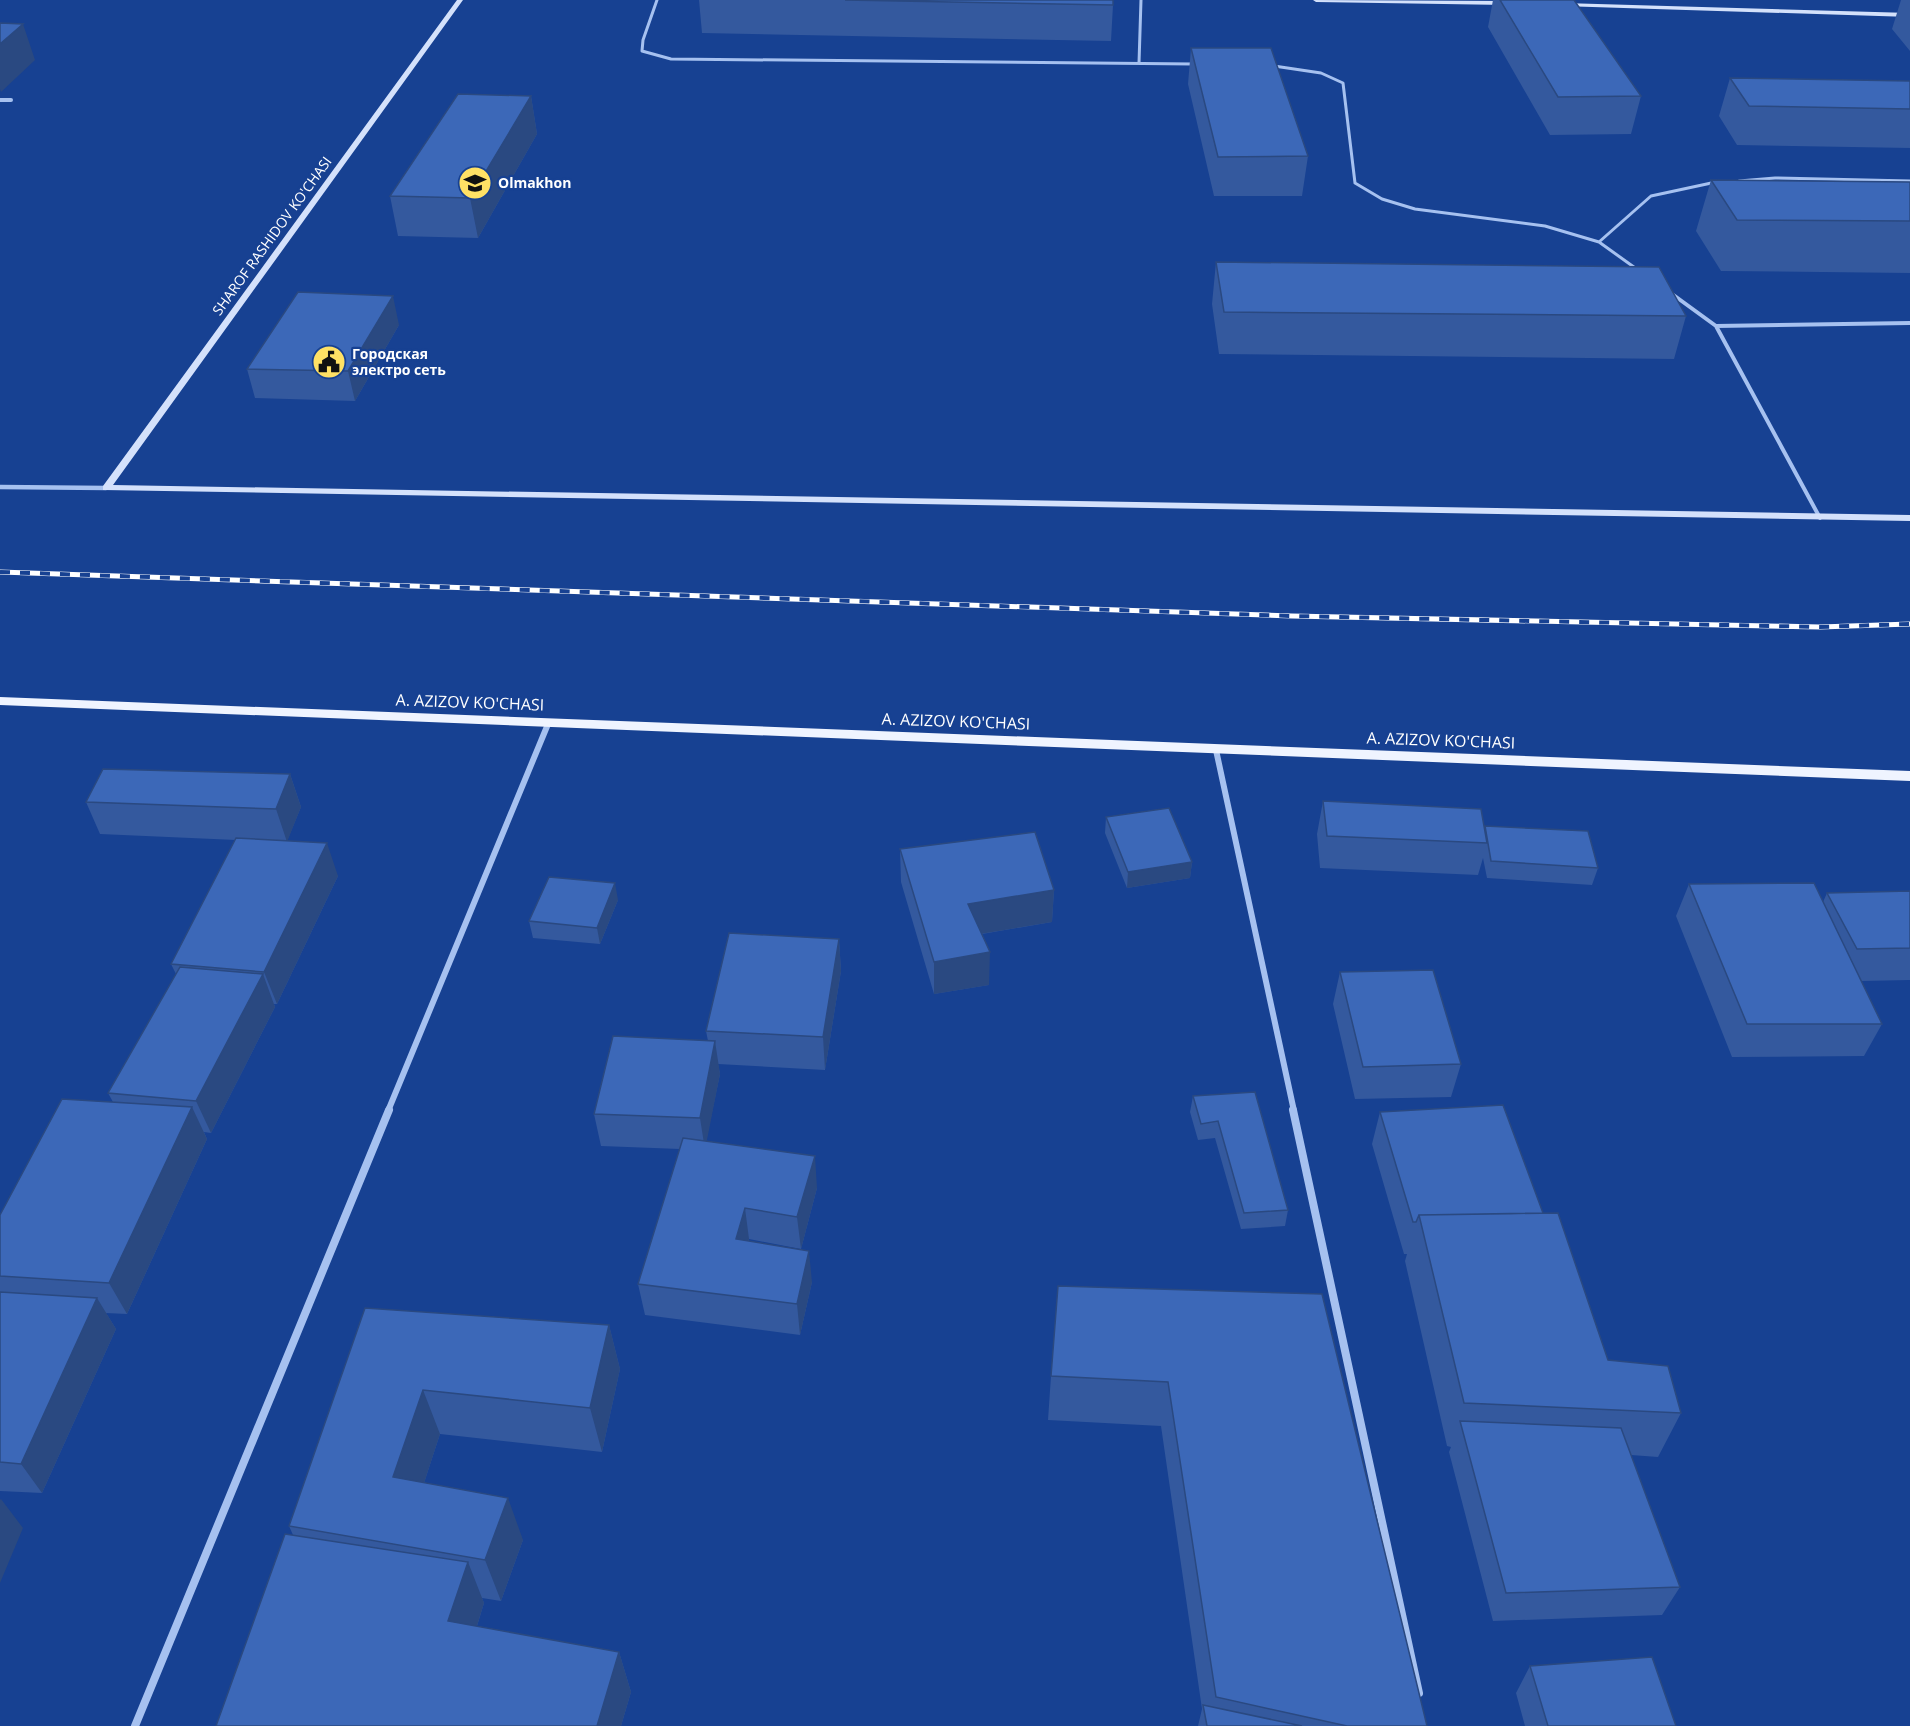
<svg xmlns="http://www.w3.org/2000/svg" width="1910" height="1726" font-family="'Open Sans',sans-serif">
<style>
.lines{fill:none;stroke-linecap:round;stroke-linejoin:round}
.lane-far1{stroke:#a6c1f0;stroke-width:3}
.lane{stroke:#a6c1f0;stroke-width:4}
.street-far3{stroke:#a6c1f0;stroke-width:4}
.street-far2{stroke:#a6c1f0;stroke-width:4.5}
.street-far1{stroke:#a6c1f0;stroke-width:6}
.street{stroke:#a6c1f0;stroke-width:8}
.secondary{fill:#d4e1fb;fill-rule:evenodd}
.primary{fill:#eff4ff;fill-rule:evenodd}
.rail-casing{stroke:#fff;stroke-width:5}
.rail{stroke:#174192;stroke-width:4;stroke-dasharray:10;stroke-linecap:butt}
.wall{fill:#34599e}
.shaded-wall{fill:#2a4981}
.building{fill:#3c68b8;stroke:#2a4981;stroke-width:1.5}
.labels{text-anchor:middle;stroke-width:4.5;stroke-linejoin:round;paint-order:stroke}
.far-poi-label{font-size:14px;font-weight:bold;fill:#fff;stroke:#174192;text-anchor:start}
.far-street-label{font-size:14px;fill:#fff;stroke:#174192}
.street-label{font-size:16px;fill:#fff;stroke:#174192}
</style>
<rect width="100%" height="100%" fill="#174192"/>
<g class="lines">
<!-- lane-far1 -->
<path class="lane-far1" d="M657 0 643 40 642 51 671 59 1193 64
M1139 63 1141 0
M1274 66 1321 73 1343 83 1355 183 1382 199 1415 209 1545 226 1599 242 1638 270
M1739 181 1775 178 1910 181
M1599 242 1651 196 1716 182"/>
<!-- lane -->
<path class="lane" d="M1672 294 1716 326 1820 518
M1716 326 1910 323"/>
<!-- street-far3 -->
<path class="street-far3" d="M0 100H11"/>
<!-- street-far2 -->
<path class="street-far2" d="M0 487 106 488"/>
<!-- street-far1 -->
<path class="street-far1" d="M1216 750 1294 1111
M388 1111 548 724"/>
<!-- street -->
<path class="street" d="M1293 1110 1419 1693
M135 1726 389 1110"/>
<!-- secondary -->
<path class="secondary" d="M457 0H463L113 485 1910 515V521L103 490V486Z
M1313 0 1507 1 1510 3 1507 5 1316 2Z
M1563 3 1910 13V17L1561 6Z"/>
<!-- primary -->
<path class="primary" d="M0 697 1910 771V781L0 705Z"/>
<!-- rail casing -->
<g class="rail-casing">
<path id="rail" d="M0 572 1292 616 1820 627 1910 624"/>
</g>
<!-- rail -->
<use href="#rail" class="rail"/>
</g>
<!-- wall -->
<path class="wall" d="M699 0H1113V5L1111 41 702 33Z
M1493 0H1574L1641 96 1631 134 1550 135 1488 27Z
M1901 0H1910V51L1892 29Z
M1191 48 1308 156 1302 196H1214L1188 84Z
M1730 78 1910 81V148L1737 145 1719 116Z
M531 96 537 134 478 238 398 236 390 196Z
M1711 180 1910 182V273L1721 271 1696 231Z
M1216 262 1686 316 1674 359 1219 354 1212 304Z
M399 325 355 401 255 398 247 369Z
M290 774 301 807 287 841 338 876 277 1004H274L275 1007 211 1133 204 1132 207 1139 127 1314 106 1313 116 1329 42 1493 0 1491V1215L113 1102 108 1093 176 974 171 964 236 840 100 834 86 802Z
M1323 801 1485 828V826L1598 868 1592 885 1487 878 1483 858 1478 875 1320 868 1317 834Z
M1106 817 1192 862 1190 878 1127 888 1105 833Z
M900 849 1054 890 1052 922 982 934 989 985 934 994 901 882Z
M1689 884 1823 902 1827 893 1910 891V980L1861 981 1882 1024 1864 1056 1732 1057 1676 916Z
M618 900 600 944 533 938 529 921Z
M839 939 841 971 825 1070 718 1064 720 1074 706 1141 817 1188 801 1249 749 1239V1241L812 1282 800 1335 645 1315 638 1284 680 1149 601 1146 594 1114 708 1041 706 1031Z
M1340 972 1461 1064 1451 1097 1355 1099 1333 1004Z
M1255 1092 1288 1210 1285 1226 1241 1229 1215 1138 1198 1140 1190 1112 1193 1096Z
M1380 1112 1543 1213 1608 1360 1681 1413 1658 1457 1631 1455 1680 1587 1662 1615 1493 1621 1449 1452 1451 1447 1447 1446 1405 1261 1407 1254H1404L1372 1144Z
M1322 1294 1427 1726H1198L1202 1709 1161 1426 1048 1420 1051 1376Z
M365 1308 609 1325 620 1369 602 1452 440 1434 424 1483 523 1540 501 1601 482 1598 484 1603 477 1626 619 1652 631 1692 621 1726 293 1535 289 1526Z
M1530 1666 1676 1726H1525L1516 1693Z"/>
<!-- shaded-wall -->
<path class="shaded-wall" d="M23 24 35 60 1 92 0 89V44Z
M531 96 537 134 478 238 470 198Z
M393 296 399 325 355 401 348 371Z
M290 774 301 807 287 842 276 809Z
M327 843 338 876 277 1004 264 972Z
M1192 862 1190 878 1127 888 1128 872Z
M615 883 618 900 600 944 597 928Z
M1054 890 1052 922 968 936V904Z
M839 939 841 971 825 1070 823 1037Z
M990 952 989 985 934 994V962Z
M263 974 275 1007 211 1133 196 1101Z
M715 1041 720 1074 705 1150 700 1118Z
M192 1107 207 1139 127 1314 109 1283Z
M815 1156 817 1188 801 1249 797 1217Z
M745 1208 749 1239 740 1270 736 1239Z
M809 1251 812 1282 800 1335 797 1304Z
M97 1298 116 1329 42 1493 21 1464Z
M609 1325 620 1369 602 1452 590 1408Z
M423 1390 440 1434 412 1520 393 1477Z
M508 1498 523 1540 501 1601 485 1560Z
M1 1499 23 1528 0 1583V1500Z
M468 1562 484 1603 466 1661 448 1621Z
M619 1652 631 1692 621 1726H597Z"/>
<!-- building -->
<path class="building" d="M845 0H1113V5Z
M1500 0H1574L1641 96 1558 97Z
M0 23 23 24 0 44Z
M1191 48H1271L1308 156 1218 157Z
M1730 78 1910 81V109L1749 106Z
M458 94 531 96 470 198 390 196Z
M1711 180 1910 182V221L1737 220Z
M1216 262 1659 267 1686 316 1224 312Z
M298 292 393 296 348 371 247 369Z
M103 769 290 774 276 809 86 802Z
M1323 801 1481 809 1487 843 1327 836Z
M1169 808 1192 862 1128 872 1106 817Z
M1485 826 1588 831 1598 868 1491 861Z
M1035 832 1054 890 968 904 990 952 934 962 900 849Z
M236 838 327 843 264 972 171 964Z
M549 877 615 883 597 928 529 921Z
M1814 883 1882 1024H1747L1689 884Z
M1910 891V948L1857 949 1827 893Z
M729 933 839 939 823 1037 706 1031Z
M180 967 263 974 196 1101 108 1093Z
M1433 970 1461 1064 1363 1067 1340 972Z
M613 1036 715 1041 700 1118 594 1114Z
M1255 1092 1288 1210 1244 1213 1218 1121 1201 1124 1193 1096Z
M62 1099 192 1107 109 1283 0 1276V1215Z
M1503 1105 1543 1213 1419 1215 1416 1222H1413L1380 1112Z
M683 1138 815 1156 797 1217 745 1208 736 1239 809 1251 797 1304 638 1284Z
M1558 1213 1608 1360 1668 1366 1681 1413 1464 1403 1419 1215Z
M1058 1286 1322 1294 1427 1726H1347L1216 1697 1168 1382 1051 1376Z
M0 1292 97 1298 21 1464 0 1462Z
M365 1308 609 1325 590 1408 423 1390 393 1477 508 1498 485 1560 289 1526Z
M1460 1421 1621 1428 1680 1587 1506 1593Z
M285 1534 468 1562 448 1621 619 1652 597 1726H216Z
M1652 1657 1676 1726H1548L1530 1666Z
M1203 1705 1302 1726H1207Z"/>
<!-- icons -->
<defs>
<g id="school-disc" transform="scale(1.725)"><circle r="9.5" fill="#ffe165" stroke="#174192"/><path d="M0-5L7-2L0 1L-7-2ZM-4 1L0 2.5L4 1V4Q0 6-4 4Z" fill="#111"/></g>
<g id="civic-disc" transform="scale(1.725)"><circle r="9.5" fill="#ffe165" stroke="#174192"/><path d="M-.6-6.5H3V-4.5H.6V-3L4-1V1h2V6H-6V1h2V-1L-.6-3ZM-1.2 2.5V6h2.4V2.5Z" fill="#111"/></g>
</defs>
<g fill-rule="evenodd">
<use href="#school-disc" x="475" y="183"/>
<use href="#civic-disc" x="329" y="362"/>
</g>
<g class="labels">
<!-- far-poi labels -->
<g class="far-poi-label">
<text x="498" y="188">Olmakhon</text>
<text x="352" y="359">Городская<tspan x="352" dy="16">электро сеть</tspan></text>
</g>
<!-- far-street labels -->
<g class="far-street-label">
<text transform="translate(272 236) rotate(-54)" y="5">SHAROF RASHIDOV KO'CHASI</text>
</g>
<!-- street labels -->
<g class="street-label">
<text transform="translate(470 702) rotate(2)" y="6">A. AZIZOV KO'CHASI</text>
<text transform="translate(956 721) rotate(2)" y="6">A. AZIZOV KO'CHASI</text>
<text transform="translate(1441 740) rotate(2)" y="6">A. AZIZOV KO'CHASI</text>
</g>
</g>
</svg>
